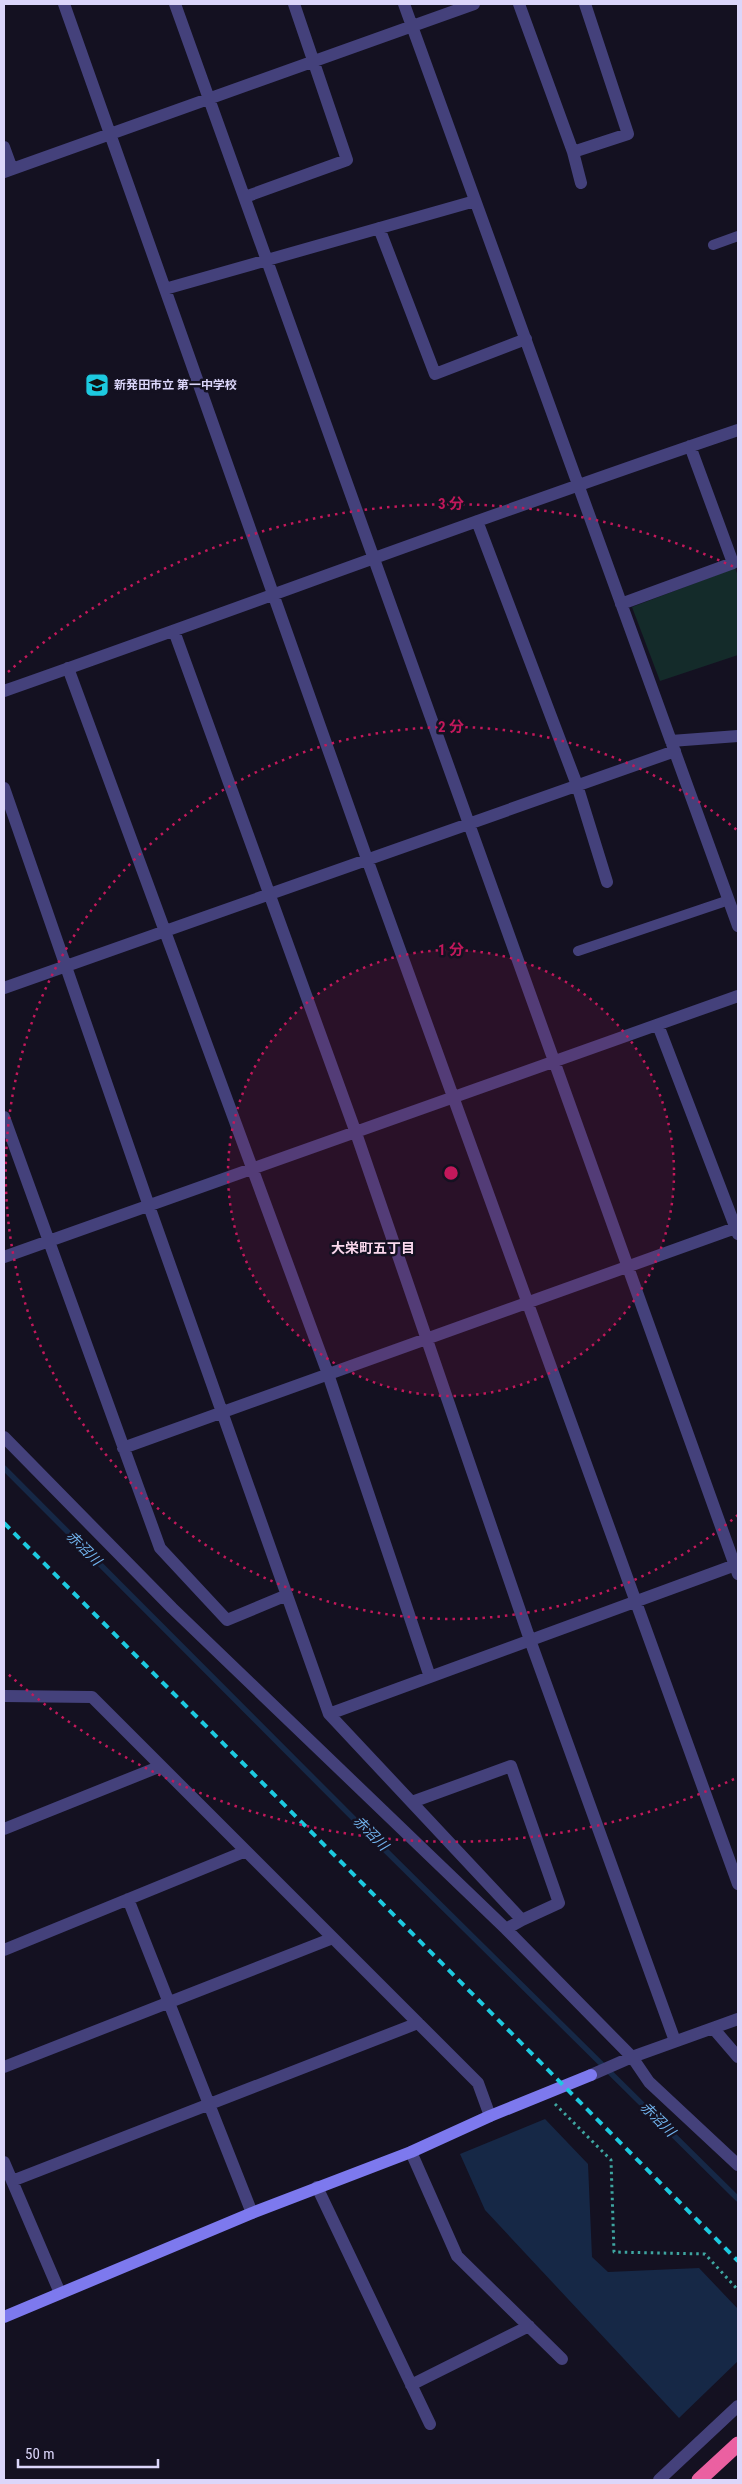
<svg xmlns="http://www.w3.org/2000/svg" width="742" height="2484" font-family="'Roboto Condensed','Noto Sans JP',sans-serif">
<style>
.green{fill:#142b2a}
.water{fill:#162846}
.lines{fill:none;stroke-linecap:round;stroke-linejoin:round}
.stream{stroke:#162846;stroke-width:5.5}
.path{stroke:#3ea6a1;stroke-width:3;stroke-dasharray:2.5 4;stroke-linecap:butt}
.lane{stroke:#44417b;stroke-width:10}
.street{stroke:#44417b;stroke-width:12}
.secondary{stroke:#7d79ee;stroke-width:12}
.highway{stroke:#eb60a1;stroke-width:15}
.rail{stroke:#1dcae0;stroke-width:4;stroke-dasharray:8 6;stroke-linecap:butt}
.ring{fill:none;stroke:#c2185b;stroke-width:2.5;stroke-dasharray:2.5 5}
.labels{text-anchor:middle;stroke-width:5;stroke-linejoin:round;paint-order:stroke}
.poi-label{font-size:12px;font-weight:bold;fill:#dbd6fa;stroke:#141121;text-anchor:start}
.neighbourhood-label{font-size:14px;font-weight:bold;fill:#fad8ed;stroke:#141121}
.water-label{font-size:14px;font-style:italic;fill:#71b3ed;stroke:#141121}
.centre{fill:#c2185b;stroke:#141121;stroke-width:2.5}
.ring-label{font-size:15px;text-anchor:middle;font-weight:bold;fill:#c2185b;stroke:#141121;stroke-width:5;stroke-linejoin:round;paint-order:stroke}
</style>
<rect width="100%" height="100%" fill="#141121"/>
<!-- green -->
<path class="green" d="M735 568 738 576V655L660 681 632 607Z"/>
<!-- water -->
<path class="water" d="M545 2119 588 2164 592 2257 608 2272 699 2268 738 2309V2361L679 2418 485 2210 460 2154Z"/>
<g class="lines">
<!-- stream -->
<path class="stream" d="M4 1468 376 1841 738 2199"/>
<!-- path -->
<path class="path" d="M555 2104 611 2160 614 2252 705 2254 738 2290"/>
<!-- lane -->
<path class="lane" d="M713 245 738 236
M578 951 729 900"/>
<!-- street -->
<path class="street" d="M64 4 367 859 738 1884
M175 4 738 1574
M404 4 738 926
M519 4 573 152 581 183
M4 147 12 169
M573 152 628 134 585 4
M4 172 474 4
M245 197 347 160 294 4
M379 228 435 374 526 339
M165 289 475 201
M477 521 577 785 607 882
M621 604 733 563 690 446
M174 631 356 1133 530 1640 675 2041
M68 668 328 1374 430 1677
M4 691C249 605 492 513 738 430
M671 741 738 736
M4 788 149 1206 329 1714 522 1920 506 1929
M4 988 675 751
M658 1025 738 1234
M4 1117 160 1548 227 1620 287 1595
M4 1257 738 996
M4 1437 172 1608 506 1929 632 2057 649 2082 738 2165
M123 1448 738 1227
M4 1696 92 1697 478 2083 490 2116
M329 1714 738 1564
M412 1802 511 1766 559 1903 522 1920
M4 1829 161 1766
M128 1899 252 2213
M4 1950 246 1851
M713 2028 738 2057
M4 2067 333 1938
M591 2075 632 2057 738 2019
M411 2152 457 2256 562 2359
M4 2162 60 2293
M12 2181 418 2023
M317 2187 430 2424
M411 2385 529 2326
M659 2480 738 2406"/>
<!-- secondary -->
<path class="secondary" d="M4 2317 252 2213 411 2152 490 2116 591 2075"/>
<!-- highway -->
<path class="highway" d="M699 2480 738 2444"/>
<!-- rail -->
<path class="rail" d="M4 1523 738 2261"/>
</g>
<!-- distance rings -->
<circle cx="451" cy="1173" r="223" fill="#c2185b" fill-opacity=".12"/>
<g class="ring">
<circle cx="451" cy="1173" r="223"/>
<path d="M738 1515A446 446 0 1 1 738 831"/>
<path d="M734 1779A669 669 0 0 1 8 1674M8 672A669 669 0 0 1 734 567"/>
</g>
<!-- icons -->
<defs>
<g id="school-square" transform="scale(1.25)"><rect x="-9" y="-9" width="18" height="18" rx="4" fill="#1dcae0" stroke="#141121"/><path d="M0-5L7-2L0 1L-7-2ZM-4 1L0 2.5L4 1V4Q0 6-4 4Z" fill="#111"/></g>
</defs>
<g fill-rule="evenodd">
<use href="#school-square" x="97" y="385"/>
</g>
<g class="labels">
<!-- poi labels -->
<g class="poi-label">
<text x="114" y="389">新発田市立 第一中学校</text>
</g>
<!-- neighbourhood labels -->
<g class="neighbourhood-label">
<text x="373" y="1253">大栄町五丁目</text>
</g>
<!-- water labels -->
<g class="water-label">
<text transform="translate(84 1548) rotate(45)" y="5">赤沼川</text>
<text transform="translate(371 1833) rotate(45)" y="5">赤沼川</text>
<text transform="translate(658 2119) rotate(45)" y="5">赤沼川</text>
</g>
</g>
<circle cx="451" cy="1173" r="8" class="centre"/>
<g class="ring-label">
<text x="451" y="509">3 分</text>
<text x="451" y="732">2 分</text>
<text x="451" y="955">1 分</text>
</g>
<!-- border -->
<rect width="742" height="2484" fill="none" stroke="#dbd6fa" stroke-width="10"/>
<!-- scale -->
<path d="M18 2459v8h140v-8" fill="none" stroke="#dbd6fa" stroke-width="2.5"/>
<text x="25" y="2459" font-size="15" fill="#dbd6fa" stroke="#141121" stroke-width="4" paint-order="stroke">50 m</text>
</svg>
